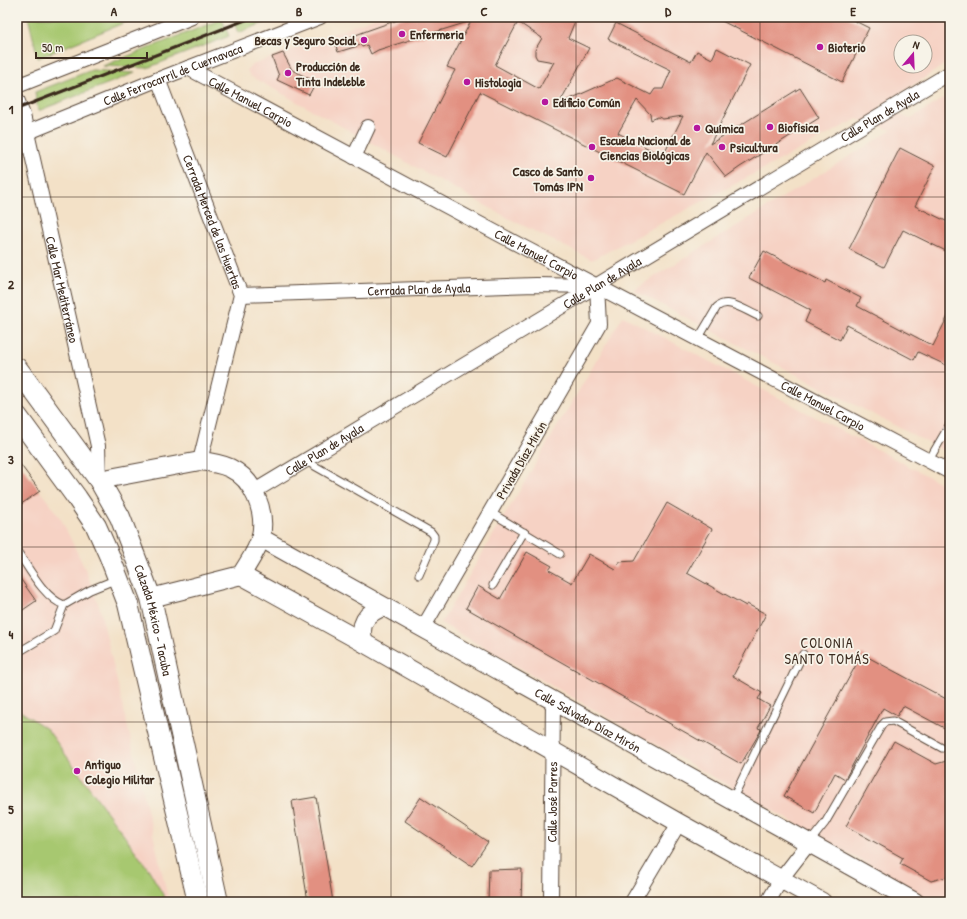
<svg xmlns="http://www.w3.org/2000/svg" width="967" height="919" font-family="'Patrick Hand',sans-serif">
<style>
.built{fill:#f6d2c4;fill-rule:evenodd}
.green{fill:#a7c870;stroke:#717947}
.building{fill:#e29081;fill-rule:evenodd}
.lines{fill:none;stroke-linecap:round;stroke-linejoin:round}
.service-casing{stroke:#574537;stroke-width:9}
.minor-casing{stroke:#574537;stroke-width:16}
.tertiary-casing{stroke:#574537;stroke-width:20}
.secondary-casing{stroke:#574537;stroke-width:22}
.service{stroke:#fff;stroke-width:7}
.minor{stroke:#fff;stroke-width:14}
.tertiary{stroke:#fff;stroke-width:18}
.secondary{stroke:#fff;stroke-width:20}
.rail{stroke:#3b2a1e;stroke-width:3}
.grid{fill:none;stroke:#3b2a1e;stroke-width:1;stroke-opacity:0.55}
.poi-dot{fill:#b5179e;stroke:#f7f3e8;stroke-width:1.5}
.labels{text-anchor:middle;stroke-width:3.5;stroke-linejoin:round;paint-order:stroke}
.poi-label{font-size:13px;font-weight:bold;fill:#3b2a1e;stroke:#f7f3e8;text-anchor:start}
.street-label{font-size:13px;fill:#3b2a1e;stroke:#f7f3e8}
.neighbourhood-label{font-size:14px;letter-spacing:1px;fill:#3b2a1e;stroke:#f7f3e8}
.neatline{fill:none;stroke:#3b2a1e;stroke-width:1.5}
.grid-label{font-size:13px;text-anchor:middle;font-weight:bold;fill:#3b2a1e}
</style>
<rect width="100%" height="100%" fill="#f7f3e8"/>
<filter id="ink" filterUnits="userSpaceOnUse"><feTurbulence type="fractalNoise" baseFrequency=".025" numOctaves="2"/><feDisplacementMap in="SourceGraphic" scale="8" xChannelSelector="R" yChannelSelector="G"/><feConvolveMatrix kernelMatrix="1 2 1 2 8 2 1 2 1" color-interpolation-filters="sRGB"/></filter>
<filter id="wash" filterUnits="userSpaceOnUse"><feTurbulence type="fractalNoise" baseFrequency=".012" numOctaves="4" result="noise"/><feDisplacementMap in="SourceGraphic" scale="16" xChannelSelector="R" yChannelSelector="G"/><feGaussianBlur stdDeviation="0.9" result="paint"/><feColorMatrix in="noise" values="0 0 0 0 0 0 0 0 0 0 0 0 0 0 0 0 0 1.4 0 .05"/><feComposite in="paint" operator="in"/></filter>
<g filter="url(#wash)">
<rect width="100%" height="100%" fill="#f3e1c7"/>
<!-- built -->
<path class="built" d="M376 17H950V61L880 107 910 119 950 95V454L633 290 892 130 857 119 592 260 510 219 250 76 247 70 250 66ZM901 42H925V66H901Z
M623 316 950 488V902H934L441 623Z
M17 460 61 519 86 571 100 609 169 902H17Z"/>
<!-- green -->
<path class="green" d="M28 17H138L38 58Z
M232 17H279L238 33Z
M222 19 229 36 147 68 103 66Z
M92 70 135 73 38 111 35 92Z
M17 709 47 729 149 870 167 902H17Z"/>
<g id="blocks">
<!-- building -->
<path class="building" d="M406 17H567L575 21 568 38 589 48 559 104 617 78 651 95 655 89H663L671 70 608 39 616 23 691 62 697 51 712 59 717 48 750 65 710 144 800 88 819 118 740 167 726 177 706 152 684 194 480 92 447 157 418 143 455 70 447 67 471 21 378 50 371 54 367 45 362 47 361 45 338 52 335 43 369 30ZM518 22 542 38 535 50V55L537 59 554 62 539 89 495 65ZM637 100 650 114 651 120 658 117 663 119 683 116 663 156 618 133Z
M714 17H847L869 28 842 82Z
M283 53 292 70 316 82 309 95 277 80 279 76 272 57Z
M900 148 935 166 915 206 950 223V253L903 230 884 267 849 249Z
M764 251 825 283 826 280 861 298 857 306 933 346 950 312V367L918 352 914 360 847 325 840 340 805 322 810 310 749 278Z
M17 460 40 491 17 507Z
M667 503 712 529 687 573 746 606 747 604 766 614 733 676 762 693 758 699 770 706 758 728 761 729 760 732 741 764 466 608 478 586 500 599 527 552 552 566 549 570 572 583 589 554 615 569 619 562 634 561Z
M17 574 36 601 17 614Z
M862 654 950 701V731L903 706 897 716 883 708 845 779 835 773 814 813 784 796Z
M894 741 936 764 950 760V876L931 881 900 864 903 858 846 826Z
M316 797 333 902H308L292 801Z
M421 797 488 842 472 866 405 821Z
M522 869 521 902H488L489 870Z"/>
</g>
</g>
<g filter="url(#ink)">
<use href="#blocks" fill-opacity="0" stroke="#574537" stroke-width="1"/>
<g class="lines">
<!-- service casing -->
<g class="service-casing">
<path id="service" d="M698 339 717 307C728 297 746 311 758 316
M929 460 950 424
M306 461 431 532 434 536V540L419 575
M490 512 560 554
M17 551C29 568 44 598 64 605L90 590 117 579
M493 585 524 532
M17 653 54 631 64 605
M732 800 803 654
M809 843 825 823 882 725 885 722 893 721 942 748"/>
</g>
<!-- minor casing -->
<g class="minor-casing">
<g id="minor">
<path id="s1" d="M188 68 523 247 950 472"/>
<path id="s2" d="M158 79 241 295 200 461"/>
<path d="M17 86 192 17"/>
<path id="s3" d="M17 99 23 115 98 446 99 480"/>
<path id="s4" d="M26 133 149 83 320 17"/>
<path d="M354 157 368 127"/>
<path id="s5" d="M241 295 536 285 597 286 599 324 423 628"/>
<path id="s6" d="M253 492 950 73"/>
<path id="s7" d="M551 902 553 701"/>
<path d="M632 902 679 823"/>
<path d="M768 902 781 879 809 843"/>
</g>
</g>
<!-- tertiary casing -->
<g class="tertiary-casing">
<g id="tertiary">
<path d="M99 480 200 461C210 462 221 464 230 468 254 479 266 512 261 536 258 550 248 563 241 575L151 598"/>
<path id="s8" d="M261 538 915 902"/>
<path d="M241 575 364 643 679 823 822 902"/>
<path d="M364 643C358 625 366 612 384 607"/>
</g>
</g>
<!-- secondary casing -->
<g class="secondary-casing">
<g id="secondary">
<path id="s9" d="M17 368 99 480 120 517 151 598 218 902"/>
<path d="M17 416 77 498 96 526 109 555 128 604 198 902"/>
</g>
</g>
<!-- service -->
<use href="#service" class="service"/>
<!-- minor -->
<use href="#minor" class="minor"/>
<!-- tertiary -->
<use href="#tertiary" class="tertiary"/>
<!-- secondary -->
<use href="#secondary" class="secondary"/>
<!-- rail -->
<path class="rail" d="M17 109 253 17"/>
</g>
</g>
<!-- grid -->
<path class="grid" d="M207 17V902M391 17V902M576 17V902M760 17V902M17 197H950M17 372H950M17 547H950M17 722H950"/>
<!-- markers -->
<g class="poi-dot">
<circle cx="402" cy="34" r="4"/>
<circle cx="364" cy="40" r="4"/>
<circle cx="820" cy="47" r="4"/>
<circle cx="288" cy="73" r="4"/>
<circle cx="467" cy="82" r="4"/>
<circle cx="545" cy="102" r="4"/>
<circle cx="770" cy="127" r="4"/>
<circle cx="697" cy="128" r="4"/>
<circle cx="592" cy="147" r="4"/>
<circle cx="722" cy="147" r="4"/>
<circle cx="591" cy="178" r="4"/>
<circle cx="77" cy="771" r="4"/>
</g>
<g class="labels">
<!-- poi labels -->
<g class="poi-label">
<text x="410" y="39">Enfermeria</text>
<text x="356" y="45" text-anchor="end">Becas y Seguro Social</text>
<text x="828" y="52">Bioterio</text>
<text x="296" y="71">Producción de<tspan x="296" dy="15">Tinta Indeleble</tspan></text>
<text x="475" y="87">Histologia</text>
<text x="553" y="107">Edificio Común</text>
<text x="778" y="132">Biofísica</text>
<text x="705" y="133">Química</text>
<text x="600" y="145">Escuela Nacional de<tspan x="600" dy="15">Ciencias Biológicas</tspan></text>
<text x="730" y="152">Psicultura</text>
<text x="583" y="176" text-anchor="end">Casco de Santo<tspan x="583" dy="15">Tomás IPN</tspan></text>
<text x="85" y="769">Antiguo<tspan x="85" dy="15">Colegio Militar</tspan></text>
</g>
<!-- street labels -->
<g class="street-label">
<text dy="5" stroke="none"><textPath href="#s4" startOffset="158">Calle Ferrocarril de Cuernavaca</textPath></text>
<text dy="5" stroke="none"><textPath href="#s1" startOffset="71">Calle Manuel Carpio</textPath></text>
<text dy="5" stroke="none"><textPath href="#s6" startOffset="731">Calle Plan de Ayala</textPath></text>
<text dy="5" stroke="none"><textPath href="#s2" startOffset="153">Cerrada Merced de las Huertas</textPath></text>
<text dy="5" stroke="none"><textPath href="#s1" startOffset="395">Calle Manuel Carpio</textPath></text>
<text dy="5" stroke="none"><textPath href="#s6" startOffset="407">Calle Plan de Ayala</textPath></text>
<text dy="5" stroke="none"><textPath href="#s3" startOffset="196">Calle Mar Mediterráneo</textPath></text>
<text dy="5" stroke="none"><textPath href="#s5" startOffset="178">Cerrada Plan de Ayala</textPath></text>
<text dy="5" stroke="none"><textPath href="#s1" startOffset="719">Calle Manuel Carpio</textPath></text>
<text dy="5" stroke="none"><textPath href="#s6" startOffset="83">Calle Plan de Ayala</textPath></text>
<text transform="translate(521 460) rotate(-60)" y="5">Privada Díaz Mirón</text>
<text dy="5" stroke="none"><textPath href="#s9" startOffset="290">Calzada México - Tacuba</textPath></text>
<text dy="5" stroke="none"><textPath href="#s8" startOffset="374">Calle Salvador Díaz Mirón</textPath></text>
<text dy="5" stroke="none"><textPath href="#s7" startOffset="100">Calle José Parres</textPath></text>
</g>
<!-- neighbourhood labels -->
<g class="neighbourhood-label">
<text x="827" y="648">COLONIA<tspan x="827" dy="16">SANTO TOMÁS</tspan></text>
</g>
</g>
<!-- margin -->
<rect width="967" height="919" fill="none" stroke="#f7f3e8" stroke-width="44"/>
<!-- north arrow -->
<g transform="translate(913 54) rotate(19)"><circle r="19" fill="#f7f3e8" stroke="#aca397"/>
<path d="M0-3L7 15L0 10L-7 15Z" fill="#b5179e"/>
<text y="-6" font-size="11" font-weight="bold" text-anchor="middle" fill="#3b2a1e">N</text>
</g>
<!-- scale -->
<path d="M36 52v6h111v-6" fill="none" stroke="#3b2a1e" stroke-width="2"/>
<text x="42" y="52" font-size="12" fill="#3b2a1e" stroke="#f7f3e8" stroke-width="3" paint-order="stroke">50 m</text>
<rect x="22" y="22" width="923" height="875" class="neatline"/>
<g class="grid-label">
<text x="114" y="16">A</text>
<text x="299" y="16">B</text>
<text x="484" y="16">C</text>
<text x="668" y="16">D</text>
<text x="853" y="16">E</text>
<text x="11" y="114">1</text>
<text x="11" y="289">2</text>
<text x="11" y="464">3</text>
<text x="11" y="639">4</text>
<text x="11" y="814">5</text>
</g>
</svg>
